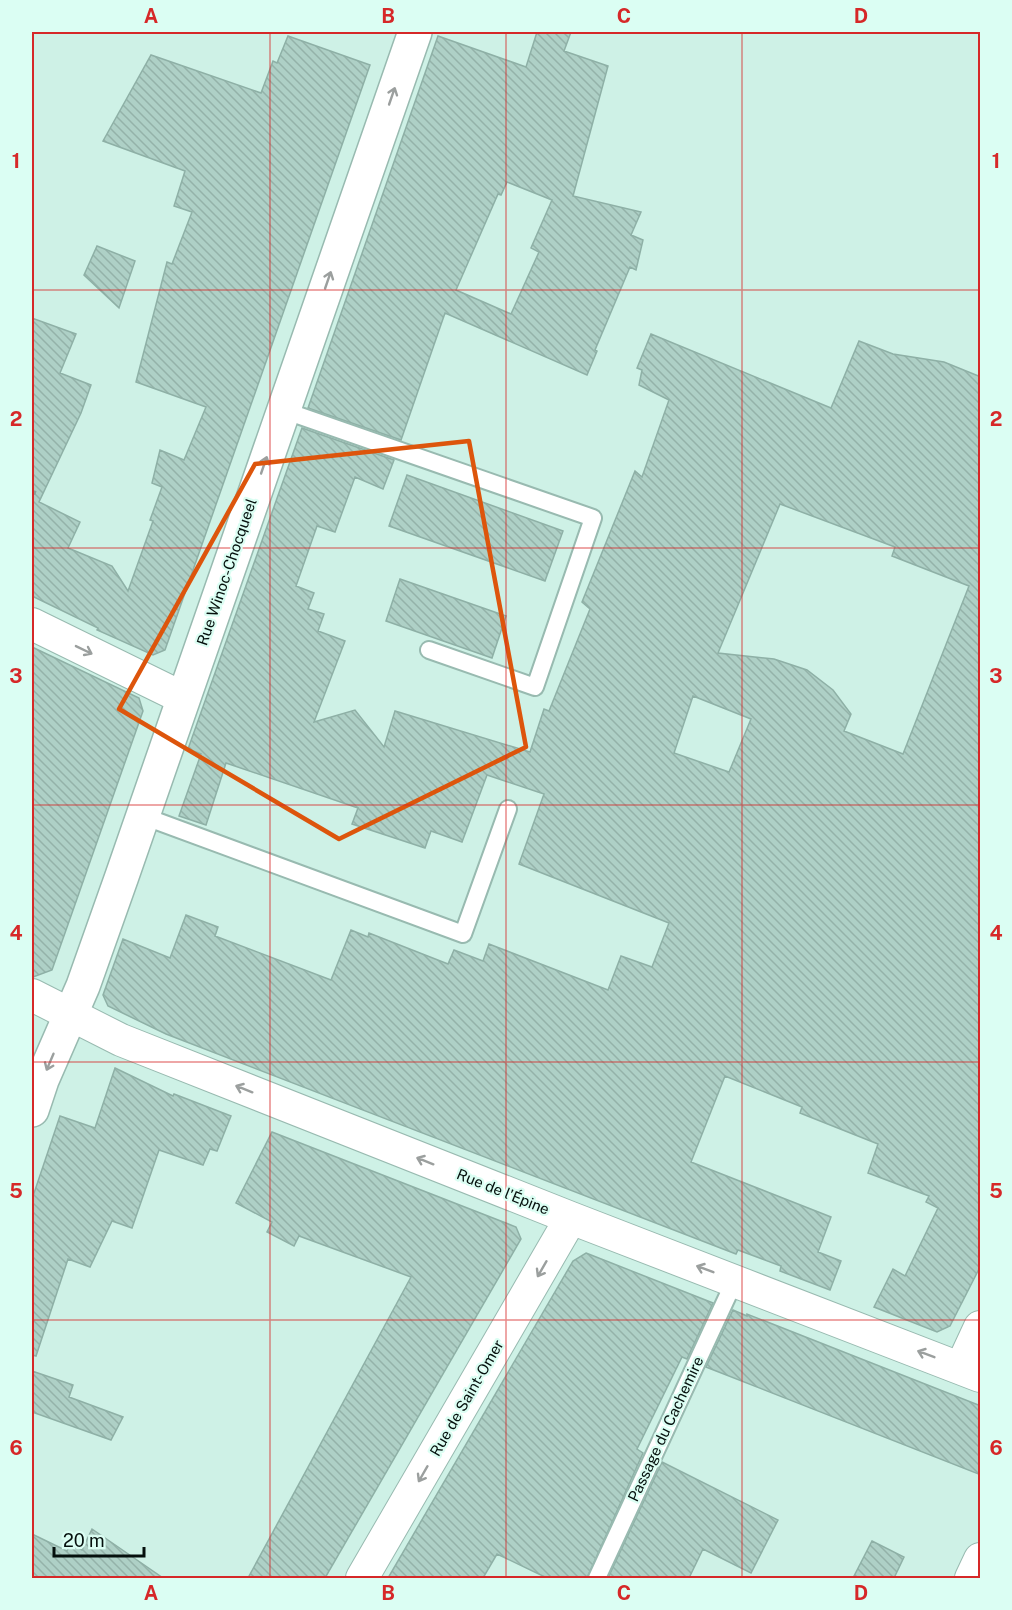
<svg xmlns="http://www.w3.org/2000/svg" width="1012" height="1610" font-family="'Public Sans',sans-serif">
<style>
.building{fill:url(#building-back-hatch);stroke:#8eb0a6;stroke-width:1.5;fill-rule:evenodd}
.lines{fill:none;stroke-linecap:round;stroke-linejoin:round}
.service-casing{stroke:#98bab0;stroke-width:20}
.minor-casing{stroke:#98bab0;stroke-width:34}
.tertiary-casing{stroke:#98bab0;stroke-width:36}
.path{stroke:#87a29a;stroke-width:4;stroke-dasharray:4.5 4.5;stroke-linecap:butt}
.service{stroke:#fff;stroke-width:16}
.minor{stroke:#fff;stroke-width:32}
.tertiary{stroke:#fff;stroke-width:33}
.oneway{stroke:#9b9f9e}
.marked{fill:none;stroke:#dd550c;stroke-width:4.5;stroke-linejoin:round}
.grid{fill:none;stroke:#d62828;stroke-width:1.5;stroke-opacity:0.55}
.labels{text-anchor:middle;stroke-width:4.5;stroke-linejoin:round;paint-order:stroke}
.street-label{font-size:15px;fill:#05100d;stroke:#dbfef3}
.neatline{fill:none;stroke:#d62828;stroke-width:2}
.grid-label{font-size:20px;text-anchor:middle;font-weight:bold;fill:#d62828}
</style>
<defs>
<pattern id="building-back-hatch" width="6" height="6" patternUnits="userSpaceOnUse" patternTransform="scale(1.5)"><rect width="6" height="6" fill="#aed0c6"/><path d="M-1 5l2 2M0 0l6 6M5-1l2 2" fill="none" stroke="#94b2a9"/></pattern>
</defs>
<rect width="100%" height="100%" fill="#cef1e6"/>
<!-- building -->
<path class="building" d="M537 32H571L564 51 608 66 573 196 641 212 631 235 643 240 636 270 630 267 595 350 597 351 587 375 445 313 401 440 308 408 438 36 526 67ZM507 182 552 200 531 248 539 252 511 314 456 290 498 194 501 195Z
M288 36 370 65 165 650 153 655 97 630 98 628 32 596V318L76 334 60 373 91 385 81 413 39 502 80 522 68 548 112 566 128 591 153 521 150 520 162 487 152 483 160 450 184 460 206 407 136 382 167 262 172 264 192 212 174 206 185 171 103 141 151 55 261 93 273 61 277 63Z
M97 246 135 261 119 308 84 275Z
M651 334 831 408 859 341 893 354 944 362 981 377V1265L950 1326 937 1332 874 1307 893 1269 905 1276 938 1208 926 1202 929 1196 868 1173 878 1144 800 1113 802 1107 725 1076 691 1162 831 1217 818 1252 841 1261 830 1290 780 1271 781 1266 738 1250 736 1254 166 1034 108 1006 103 995 123 939 170 958 186 915 218 927 215 936 331 980 351 930 368 937 369 933 448 964 454 950 483 961 489 944 608 990 621 956 652 967 669 923 519 864 544 794 487 775 462 842 431 831 425 848 352 824 358 808 226 763 206 825 179 816 201 754 188 749 302 428 394 460 383 489 355 477 335 532 317 526 296 586 314 593 308 609 324 614 318 631 345 641 314 722 355 710 384 747 395 711 530 752 544 709 549 711 590 609 582 602 635 471 642 477 669 400 639 385 642 370 637 368ZM780 504 895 547 892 556 969 586 903 754 844 731 851 714 833 690 807 670 774 659 718 653ZM693 696 751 719 729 772 674 753Z
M407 475 563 531 545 581 389 526Z
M400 579 506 616 492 658 386 621Z
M32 647 139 698 143 711 52 970 33 977H32Z
M115 1068 173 1096 174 1094 231 1116 217 1151 210 1149 203 1165 159 1150 132 1228 112 1221 90 1267 68 1259 36 1356 32 1355V1199L60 1116 95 1128Z
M272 1132 516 1227 521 1239 325 1578H248L411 1277 299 1236 294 1246 267 1232 272 1222 236 1203Z
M586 1253 713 1303 687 1359 682 1357 637 1449 643 1453 587 1578H547L497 1554 483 1578H388L573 1261Z
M733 1310 747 1316V1314L981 1406V1475L706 1367Z
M32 1371 73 1385 69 1397 123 1417 111 1440 32 1412Z
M662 1462 778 1520 751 1573 703 1549 689 1578H608Z
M92 1529 163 1578H32V1534L67 1551 70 1544 82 1550Z
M872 1541 904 1557 894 1578H853Z"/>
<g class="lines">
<!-- service casing -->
<g class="service-casing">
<path id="service" d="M283 410 593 518 535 687 429 650
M143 816 463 934 508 809
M597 1578 735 1280"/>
</g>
<!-- minor casing -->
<g class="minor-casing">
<path id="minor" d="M32 624 183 698
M32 995 121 1040 571 1218 980 1376
M961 1368 980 1327
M362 1578 571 1218
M971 1578 980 1559"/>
</g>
<!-- tertiary casing -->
<g class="tertiary-casing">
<path id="tertiary" d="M32 1110 42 1080 83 986 122 876 415 32"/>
</g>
<!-- path -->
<path class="path" d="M32 492 36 493"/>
<!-- service -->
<use href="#service" class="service"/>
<!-- minor -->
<use href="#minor" class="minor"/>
<!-- tertiary -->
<use href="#tertiary" class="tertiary"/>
</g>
<!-- one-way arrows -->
<defs><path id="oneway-shaft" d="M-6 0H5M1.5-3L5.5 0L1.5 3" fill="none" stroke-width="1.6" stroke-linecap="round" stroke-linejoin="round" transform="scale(1.5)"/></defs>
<g class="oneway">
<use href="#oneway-shaft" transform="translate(392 96) rotate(-71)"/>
<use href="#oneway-shaft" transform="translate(328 280) rotate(-71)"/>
<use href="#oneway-shaft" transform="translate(264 465) rotate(-71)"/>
<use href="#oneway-shaft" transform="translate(84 650) rotate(26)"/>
<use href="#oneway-shaft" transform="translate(50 1062) rotate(113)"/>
<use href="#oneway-shaft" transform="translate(244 1089) rotate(-158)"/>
<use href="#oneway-shaft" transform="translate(425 1161) rotate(-158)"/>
<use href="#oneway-shaft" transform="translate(542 1269) rotate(120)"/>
<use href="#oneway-shaft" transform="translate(705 1269) rotate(-159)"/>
<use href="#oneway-shaft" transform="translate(926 1354) rotate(-159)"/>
<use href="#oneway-shaft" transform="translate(423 1474) rotate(120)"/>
</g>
<!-- marked area -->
<path class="marked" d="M469 441 526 747 339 839 119 709 255 464Z"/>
<!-- grid -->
<path class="grid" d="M270 32V1578M506 32V1578M742 32V1578M32 290H980M32 548H980M32 805H980M32 1062H980M32 1320H980"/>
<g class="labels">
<!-- street labels -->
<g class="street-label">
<text transform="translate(227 572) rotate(-71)" y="5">Rue Winoc-Chocqueel</text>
<text transform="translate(503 1192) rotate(22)" y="5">Rue de l'Épine</text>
<text transform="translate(467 1398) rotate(-60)" y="5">Rue de Saint-Omer</text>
<text transform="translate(666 1429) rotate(-65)" y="5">Passage du Cachemire</text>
</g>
</g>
<!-- border -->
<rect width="1012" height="1610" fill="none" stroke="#dbfef3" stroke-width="66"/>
<!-- scale -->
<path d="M54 1547v9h90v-9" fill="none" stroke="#05100d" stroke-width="3"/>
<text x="63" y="1547" font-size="18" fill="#05100d" stroke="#dbfef3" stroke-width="4.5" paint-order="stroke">20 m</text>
<rect x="33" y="33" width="946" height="1544" class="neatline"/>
<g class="grid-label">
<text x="151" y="23">A</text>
<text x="388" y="23">B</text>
<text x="624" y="23">C</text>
<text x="861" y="23">D</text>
<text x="16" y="168">1</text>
<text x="996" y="168">1</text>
<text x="16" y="426">2</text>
<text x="996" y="426">2</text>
<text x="16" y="683">3</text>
<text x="996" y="683">3</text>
<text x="16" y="940">4</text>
<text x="996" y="940">4</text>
<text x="16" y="1198">5</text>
<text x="996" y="1198">5</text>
<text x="16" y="1455">6</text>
<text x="996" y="1455">6</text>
<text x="151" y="1600">A</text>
<text x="388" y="1600">B</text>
<text x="624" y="1600">C</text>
<text x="861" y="1600">D</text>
</g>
</svg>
